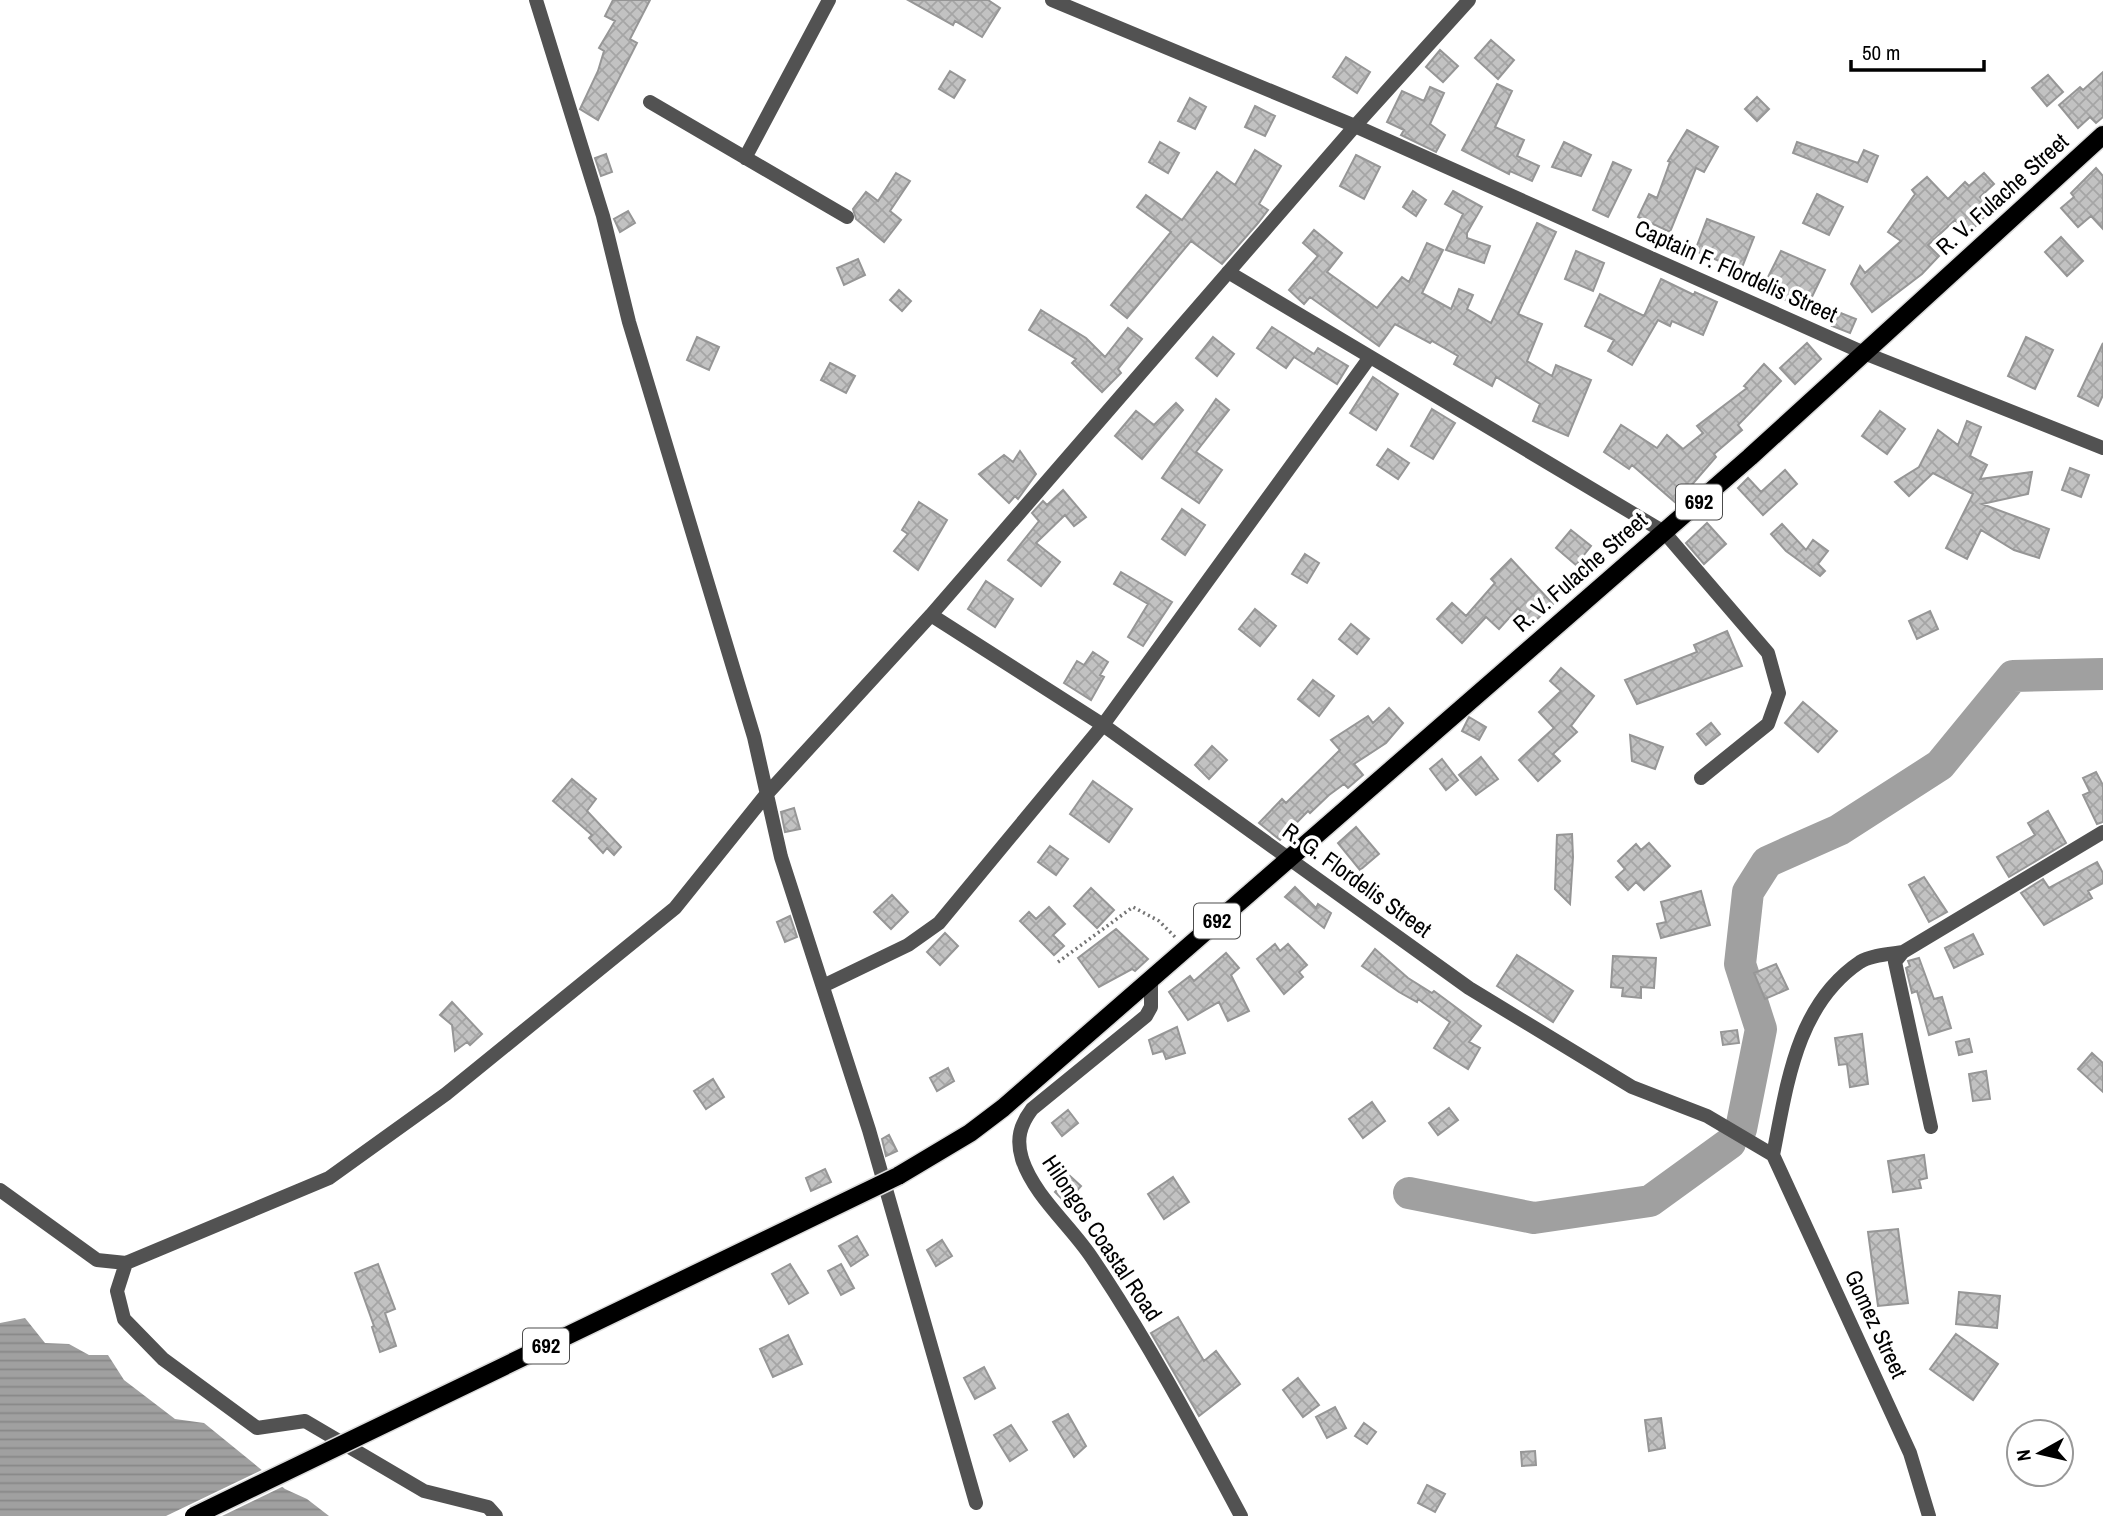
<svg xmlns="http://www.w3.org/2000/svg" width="2103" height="1516" font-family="'Archivo Narrow',sans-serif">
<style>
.water{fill:url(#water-rules)}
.pier{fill:#fff}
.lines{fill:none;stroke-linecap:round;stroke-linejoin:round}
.river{stroke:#a0a0a0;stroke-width:32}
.building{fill:url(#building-cross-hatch);stroke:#969696;stroke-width:2}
.primary-casing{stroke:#dbdbdb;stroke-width:21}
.path{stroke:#747474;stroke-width:3.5;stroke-dasharray:2 3.5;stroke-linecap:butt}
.minor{stroke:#525252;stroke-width:14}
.tertiary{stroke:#525252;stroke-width:14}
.primary{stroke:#000;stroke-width:18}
.primary-bridge-casing{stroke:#dbdbdb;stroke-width:21;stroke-linecap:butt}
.primary-bridge{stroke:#000;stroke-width:18}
.labels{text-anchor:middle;stroke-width:7;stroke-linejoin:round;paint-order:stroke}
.shield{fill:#fff;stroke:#4c4c4c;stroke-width:2}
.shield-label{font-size:21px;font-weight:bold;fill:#000}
.street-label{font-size:23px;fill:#000;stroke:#fff}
</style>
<defs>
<pattern id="water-rules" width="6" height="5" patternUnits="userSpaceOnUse" patternTransform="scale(1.75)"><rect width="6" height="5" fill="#a0a0a0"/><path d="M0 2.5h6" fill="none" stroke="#888"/></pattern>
<pattern id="building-cross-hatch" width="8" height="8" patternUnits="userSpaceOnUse" patternTransform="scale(1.75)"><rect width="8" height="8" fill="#c2c2c2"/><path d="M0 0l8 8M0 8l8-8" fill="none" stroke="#a5a5a5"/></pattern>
</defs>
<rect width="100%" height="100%" fill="#fff"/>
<!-- water -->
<path class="water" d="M25 1318 45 1343 69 1344 89 1355H108L124 1380 175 1419 204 1423 285 1489 307 1499 329 1516H0V1323Z"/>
<!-- pier -->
<path class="pier" d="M268 1467 286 1485 222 1516H166Z"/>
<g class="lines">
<!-- river -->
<path class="river" d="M1741 1129 1761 1029 1740 964 1748 892 1767 862 1839 830 1940 765 2013 676 2103 674
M1409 1193 1534 1218 1650 1201 1730 1143"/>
</g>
<!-- building -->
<path class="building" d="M613 0H650L630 39 637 43 598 120 580 109 598 71 604 51 599 48 615 21 605 16Z
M908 0H988L1000 8 982 37 955 21 953 25Z
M1491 40 1514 60 1498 79 1475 58Z
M1440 50 1458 66 1443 82 1426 67Z
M1346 57 1370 72 1357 93 1333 77Z
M950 71 965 80 954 98 939 89Z
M2103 72V117L2096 123 2090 117 2078 128 2059 105 2080 87 2083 90Z
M2048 75 2063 92 2047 106 2032 88Z
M1497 84 1512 91 1495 127 1524 140 1517 156 1539 166 1532 181 1510 171 1509 174 1462 150Z
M1430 87 1444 93 1430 124 1445 135 1436 152 1401 135 1404 130 1387 122 1402 91 1424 101Z
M1757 97 1769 109 1757 121 1745 109Z
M1190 98 1206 107 1195 129 1178 121Z
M1255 106 1275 116 1265 136 1245 127Z
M1687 130 1718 147 1704 172 1696 168 1670 232 1638 217 1649 194 1657 198 1670 162 1668 161Z
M1160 142 1179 153 1168 173 1149 162Z
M1564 142 1591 155 1581 176 1552 167Z
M1797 142 1858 163 1864 150 1878 156 1867 182 1793 153Z
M1255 150 1281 166 1259 204 1268 210 1258 223 1222 264 1191 241 1127 318 1111 305 1171 232 1137 207 1146 195 1182 220 1217 172 1235 185Z
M606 154 612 172 601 176 595 158Z
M1356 155 1380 167 1364 199 1340 186Z
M1613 162 1631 170 1608 217 1593 210Z
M2096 168 2103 176V229L2091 216 2078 227 2061 208 2074 197 2071 193Z
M896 173 910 181 890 211 901 220 884 242 856 219 853 209 866 192 878 201Z
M1984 173 1994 184 1980 197 1992 209 1969 233 1955 220 1928 245 1939 256 1922 274 1872 312 1851 284 1860 266 1865 273 1901 241 1888 232 1915 194 1912 190 1927 177 1948 199 1965 182 1969 186Z
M1413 191 1426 200 1416 216 1403 207Z
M1453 191 1482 207 1467 233V238L1490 246 1484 263 1446 250 1463 214 1445 204Z
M1817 194 1843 207 1829 235 1803 223Z
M628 211 635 223 620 232 614 219Z
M1707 219 1754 237 1741 270 1695 251Z
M1537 223 1556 232 1518 314 1542 324 1527 361 1552 376 1556 365 1591 380 1568 436 1533 421 1540 404 1496 377 1492 386 1454 364 1458 356 1432 341 1430 343 1395 324 1379 346 1310 297 1304 304 1289 290 1318 256 1303 243 1314 230 1342 253 1327 272 1377 308 1402 277 1409 282 1427 243 1443 250 1422 293 1451 309 1459 289 1473 295 1467 309 1491 323Z
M2061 237 2083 261 2067 276 2045 252Z
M1576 251 1604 263 1593 291 1565 279Z
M1781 251 1825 270 1805 311 1763 287Z
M858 259 865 275 844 285 837 268Z
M1661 279 1694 295 1695 292 1717 302 1703 335 1672 321 1670 326 1658 320 1632 365 1608 351 1614 340 1585 326 1600 294 1644 316Z
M899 290 911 301 902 311 890 300Z
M1041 310 1086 338 1105 357 1128 328 1142 339 1118 369 1121 373 1102 392 1072 363 1076 359 1029 330Z
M1838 312 1856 319 1850 333 1832 326Z
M1272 327 1314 354 1318 348 1348 366 1337 384 1294 357 1286 368 1257 348Z
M697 337 719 347 709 370 687 360Z
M1213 337 1234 354 1217 376 1196 358Z
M2026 337 2053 350 2035 389 2008 376Z
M1807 343 1821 359 1795 384 1780 368Z
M2103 343V395L2098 406 2078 396Z
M830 363 855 376 846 393 821 380Z
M1764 364 1781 381 1738 425 1742 430 1714 454 1716 457 1676 503 1632 465 1629 469 1604 452 1621 425 1657 448 1667 435 1683 449 1703 433 1697 426 1747 388 1744 386Z
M1373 377 1398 394 1376 430 1350 413Z
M1216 399 1229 410 1196 452 1222 470 1199 503 1162 478Z
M1176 403 1183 410 1142 459 1115 436 1136 411 1154 425Z
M1432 409 1455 423 1433 459 1411 446Z
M1880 411 1905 429 1887 454 1862 436Z
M1967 421 1981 427 1970 456 1987 465 1980 479 2032 472 2028 494 1982 504 2049 529 2039 558 2014 550 1981 530 1967 559 1946 548 1973 494 1933 473 1909 496 1895 482 1919 467 1938 430 1958 445Z
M1388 449 1409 463 1398 479 1377 465Z
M1020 451 1036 474 1018 499 1015 496 1009 503 979 474 1004 455 1013 462Z
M2070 468 2089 475 2081 497 2062 490Z
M1785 470 1797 484 1763 515 1738 488 1748 478 1761 492Z
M1063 490 1086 517 1074 526 1065 515 1036 543 1060 562 1041 586 1008 560 1039 521 1032 513 1043 501 1047 505Z
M919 502 947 520 918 570 894 551 908 534 902 530Z
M1182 509 1205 525 1185 555 1162 539Z
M1707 523 1726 544 1704 564 1686 543Z
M1782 524 1806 550 1813 540 1828 551 1818 564 1825 571 1820 576 1786 551 1771 534Z
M1571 530 1591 546 1576 565 1556 548Z
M1305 554 1319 563 1307 583 1292 574Z
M1511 559 1553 604 1532 624 1518 608 1499 629 1486 617 1462 643 1437 619 1452 603 1466 616 1495 583 1491 579Z
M1121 572 1172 602 1143 646 1128 637 1148 604 1114 584Z
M986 581 1013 599 995 627 968 609Z
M1255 609 1276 626 1260 646 1239 629Z
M1930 611 1938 629 1917 639 1909 621Z
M1351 624 1369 639 1357 654 1339 639Z
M1727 631 1742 666 1637 704 1625 680 1697 652 1694 645Z
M1093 652 1108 662 1100 675 1104 677 1091 700 1064 683 1077 661 1084 665Z
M1561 668 1594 696 1571 726 1577 732 1553 754 1560 761 1538 781 1519 760 1554 728 1539 712 1561 691 1550 681Z
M1313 680 1334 696 1319 716 1298 699Z
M1803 702 1837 731 1818 752 1785 723Z
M1389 708 1403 723 1386 743 1354 764 1363 775 1348 788 1344 784 1329 795 1310 813 1308 811 1280 840 1259 823 1282 799 1286 803 1340 750 1331 740 1368 716 1373 723Z
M1469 717 1486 727 1479 740 1462 731Z
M1711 723 1720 734 1706 745 1697 734Z
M1630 735 1663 747 1655 769 1632 761Z
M1212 746 1227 760 1209 779 1195 765Z
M1481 757 1498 779 1476 795 1459 775Z
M1442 759 1458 780 1446 790 1430 769Z
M2096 772 2103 785V822L2097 824 2083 795 2090 792 2083 778Z
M572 779 596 799 587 811 621 847 614 855 607 848 603 853 589 838 592 835 553 801Z
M1093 781 1132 809 1109 842 1070 814Z
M794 808 800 829 785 832 781 812Z
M2048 811 2066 843 2009 877 1997 857 2035 835 2028 823Z
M1356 827 1379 854 1360 870 1338 843Z
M1572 834 1573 857 1570 904 1555 889 1557 835Z
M1649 843 1670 866 1644 890 1636 882 1628 890 1616 877 1625 869 1618 861 1636 844 1641 850Z
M1050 846 1068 859 1056 875 1038 862Z
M2097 862 2103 873V883L2088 891 2092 898 2044 925 2021 893 2043 879 2049 888Z
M1924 877 1947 912 1929 922 1909 885Z
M1295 887 1316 908 1318 904 1331 913 1324 928 1285 897Z
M1091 888 1114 910 1097 928 1074 906Z
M1701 891 1710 925 1661 938 1657 924 1666 922 1661 902Z
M892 895 908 912 891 929 874 912Z
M1049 907 1065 924 1053 935 1064 946 1054 955 1020 921 1029 912 1036 919Z
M790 916 797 937 785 942 777 922Z
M1116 929 1148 959 1135 971 1132 969 1099 987 1078 958Z
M945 933 958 946 940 965 927 952Z
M1973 934 1983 954 1954 968 1945 948Z
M1275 944 1280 951 1288 944 1307 965 1299 972 1303 977 1284 994 1257 959Z
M1375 949 1408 978 1432 993 1434 991 1481 1026 1469 1042 1480 1048 1468 1069 1434 1048 1450 1022 1418 999 1417 1002 1399 992 1362 966Z
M1226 953 1239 968 1231 975 1249 1011 1228 1021 1219 1002 1188 1020 1169 992 1190 976 1194 981Z
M1517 955 1573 991 1553 1022 1497 986Z
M1613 956 1656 958 1654 988 1641 987V998L1622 996 1623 988 1611 987Z
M1919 958 1934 999 1942 997 1951 1028 1929 1035 1917 991 1912 993 1906 968 1910 966 1908 961Z
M1776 964 1788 989 1765 999 1754 973Z
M452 1002 482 1034 470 1045 467 1042 455 1051 452 1025 440 1015Z
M1177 1027 1185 1053 1166 1059 1163 1051 1153 1054 1149 1040Z
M1737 1030 1739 1043 1723 1045 1721 1032Z
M1862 1034 1868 1084 1850 1087 1847 1064 1839 1065 1835 1038Z
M1969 1039 1972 1052 1959 1055 1956 1042Z
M2092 1053 2103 1063V1092L2078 1069Z
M948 1068 954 1081 937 1091 930 1078Z
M1986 1071 1990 1099 1973 1101 1969 1074Z
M713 1079 724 1097 706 1109 694 1091Z
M1372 1102 1385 1121 1363 1138 1349 1119Z
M1449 1108 1458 1120 1438 1135 1429 1123Z
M1068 1110 1078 1123 1062 1136 1052 1123Z
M889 1135 897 1151 886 1156 882 1139Z
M1924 1155 1927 1178 1919 1180 1921 1188 1893 1192 1888 1161Z
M825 1169 831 1182 811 1191 806 1178Z
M1070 1176 1081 1186 1066 1203 1055 1192Z
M1173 1177 1189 1202 1164 1219 1148 1194Z
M1898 1229 1908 1303 1878 1306 1868 1232Z
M857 1236 868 1255 851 1266 839 1246Z
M942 1240 952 1256 936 1266 927 1250Z
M378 1264 395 1309 385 1313 396 1346 380 1352 372 1327 374 1326 355 1273Z
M790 1264 808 1293 789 1304 772 1274Z
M841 1264 854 1288 841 1295 828 1271Z
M1959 1292 2000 1296 1997 1328 1956 1324Z
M1178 1317 1204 1361 1216 1351 1240 1384 1199 1416 1151 1333Z
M1956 1334 1998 1364 1973 1400 1930 1369Z
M788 1335 802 1364 773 1377 760 1349Z
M984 1367 995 1388 975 1399 964 1378Z
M1298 1378 1319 1405 1303 1417 1283 1390Z
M1335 1407 1346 1428 1327 1438 1316 1417Z
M1068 1414 1086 1446 1074 1457 1053 1422Z
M1661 1418 1665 1448 1649 1451 1645 1420Z
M1364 1423 1376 1432 1367 1444 1355 1436Z
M1011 1425 1027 1450 1010 1461 994 1435Z
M1535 1451 1536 1465 1522 1466 1521 1452Z
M1427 1485 1445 1494 1435 1512 1418 1503Z"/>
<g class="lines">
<!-- primary casing -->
<g class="primary-casing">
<path id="primary" d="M898 1176 970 1133 1003 1108 1750 457 2103 135"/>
</g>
<!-- path -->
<path class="path" d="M1058 962 1133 907 1159 921 1175 937"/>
<!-- minor -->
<path class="minor" d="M536 0 603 216 629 322 754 737 781 857 869 1130 976 1503
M650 102 847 217
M745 158 829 0
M1228 272 1664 532 1768 653 1779 693 1768 724 1701 778
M931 615 1103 725 1469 988 1632 1087 1707 1116 1773 1155
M825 985 908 945 939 923 1103 725 1370 357
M1931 1127 1895 962 1903 952 2103 832
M1773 1155 1910 1453 1929 1516
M1773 1155C1787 1085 1796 1005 1860 962 1871 955 1890 954 1903 952
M0 1190 97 1260 126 1263 329 1178 446 1094 675 908 765 796 931 615 1355 126 1469 0
M126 1263 117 1291 124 1319 163 1359 257 1428 305 1421 424 1491 488 1507 496 1516"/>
<!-- tertiary -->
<path class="tertiary" d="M1052 0 1355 126 1864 353 2103 448
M1151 979V1007L1146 1016 1032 1109C1020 1125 1016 1139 1022 1159 1034 1196 1071 1226 1092 1258 1148 1341 1194 1428 1241 1516"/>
<!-- primary -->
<use href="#primary" class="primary"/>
<!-- primary-bridge casing -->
<g class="primary-bridge-casing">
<path id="primary-bridge" d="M194 1516 898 1176"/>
</g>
<!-- primary-bridge -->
<use href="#primary-bridge" class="primary-bridge"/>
</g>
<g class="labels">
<!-- shield labels -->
<g class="shield">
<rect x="1676" y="484.5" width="46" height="35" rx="5"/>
<rect x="1194" y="903.5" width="46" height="35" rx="5"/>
<rect x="523" y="1328.5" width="46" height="35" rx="5"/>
</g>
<g class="shield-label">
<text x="1699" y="509">692</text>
<text x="1217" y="928">692</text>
<text x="546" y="1353">692</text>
</g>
<!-- street labels -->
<g class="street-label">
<text transform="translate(2002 194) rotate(-42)" y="8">R. V. Fulache Street</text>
<text transform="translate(1736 271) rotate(24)" y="8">Captain F. Flordelis Street</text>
<text transform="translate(1580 572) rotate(-41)" y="8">R. V. Fulache Street</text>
<text transform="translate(1357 880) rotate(36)" y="8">R. G. Flordelis Street</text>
<text transform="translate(1102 1238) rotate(56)" y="8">Hilongos Coastal Road</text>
<text transform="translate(1876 1324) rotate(65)" y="8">Gomez Street</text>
</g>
</g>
<!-- north arrow -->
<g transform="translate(2040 1453) rotate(262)"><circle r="33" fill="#ffffff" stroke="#999999" stroke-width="2"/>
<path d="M0-5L12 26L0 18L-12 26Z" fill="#000000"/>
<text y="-10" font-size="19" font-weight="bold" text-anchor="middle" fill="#000000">N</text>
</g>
<!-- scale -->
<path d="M1851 60v10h133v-10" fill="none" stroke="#000000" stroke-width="3.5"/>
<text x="1862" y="60" font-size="21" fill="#000000" stroke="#ffffff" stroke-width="5" paint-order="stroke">50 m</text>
</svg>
